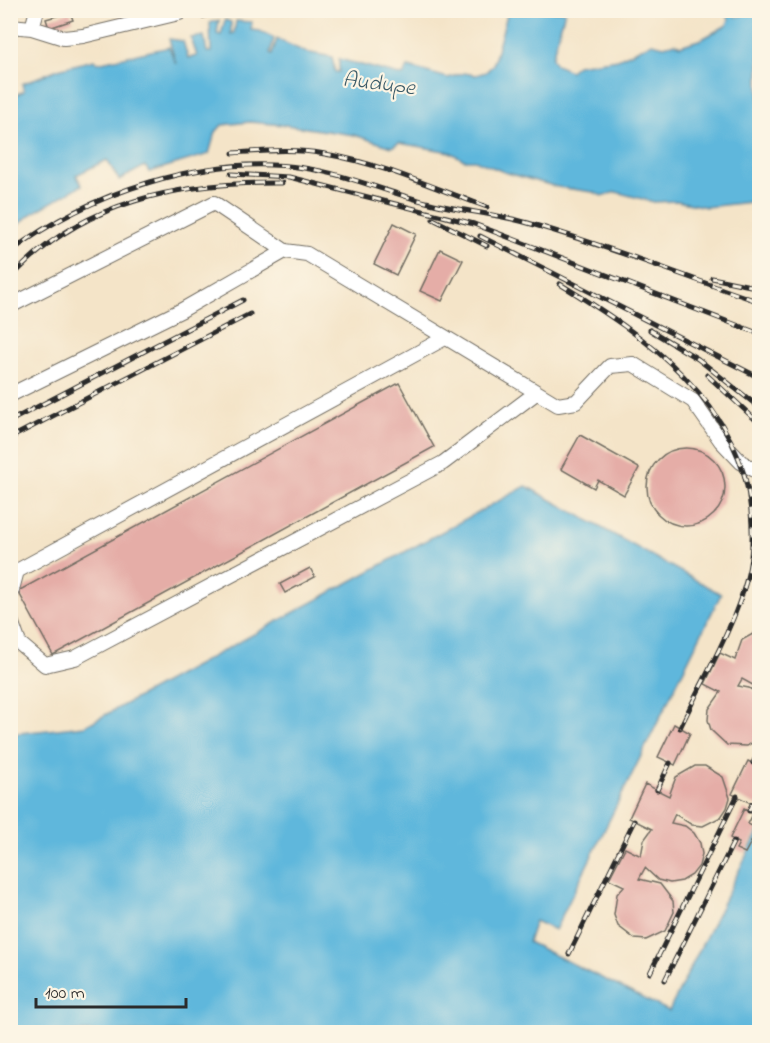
<svg xmlns="http://www.w3.org/2000/svg" width="770" height="1043" font-family="'Indie Flower',sans-serif">
<style>
.water{fill:#5fb7dc;stroke:#457184;stroke-width:1.5}
.building{fill:#e5ada7}
.lines{fill:none;stroke-linecap:round;stroke-linejoin:round}
.minor-casing{stroke:#716c62;stroke-width:16}
.minor{stroke:#fff;stroke-width:14}
.rail-casing{stroke:#2b2b2b;stroke-width:5}
.rail{stroke:#fcf5e5;stroke-width:3;stroke-dasharray:9;stroke-linecap:butt}
.labels{text-anchor:middle;stroke-width:4.5;stroke-linejoin:round;paint-order:stroke}
.water-label{font-size:22px;font-style:italic;fill:#3d5c69;stroke:#fcf5e5}
</style>
<rect width="100%" height="100%" fill="#fcf5e5"/>
<filter id="ink" filterUnits="userSpaceOnUse"><feTurbulence type="fractalNoise" baseFrequency=".0167" numOctaves="2"/><feDisplacementMap in="SourceGraphic" scale="12" xChannelSelector="R" yChannelSelector="G"/><feConvolveMatrix kernelMatrix="1 2 1 2 8 2 1 2 1" color-interpolation-filters="sRGB"/></filter>
<filter id="wash" filterUnits="userSpaceOnUse"><feTurbulence type="fractalNoise" baseFrequency=".008" numOctaves="4" result="noise"/><feDisplacementMap in="SourceGraphic" scale="24" xChannelSelector="R" yChannelSelector="G"/><feGaussianBlur stdDeviation="1.35" result="paint"/><feColorMatrix in="noise" values="0 0 0 0 0 0 0 0 0 0 0 0 0 0 0 0 0 1.4 0 .05"/><feComposite in="paint" operator="in"/></filter>
<g filter="url(#wash)">
<rect width="100%" height="100%" fill="#f4e4c8"/>
<!-- water -->
<path class="water" d="M508 11H565L552 58 556 65 570 71 577 65 618 59 652 43 664 46 675 43 680 46 702 39 727 25 729 19 725 11H731L736 17 743 15 746 11H759V201L706 207 677 201 654 202 616 192 602 196 593 192 557 187 504 172 475 160H464L450 152 399 143 392 147 354 135 285 125 250 122 222 125 215 133 209 154 149 172 145 166 119 180 107 160 76 175 82 185 31 214 11 231V97L24 91 22 84 58 69 94 60 97 63 169 47 176 64 169 39 183 41 188 58 197 56 191 38 204 36 207 52H211L210 23 219 20 217 34 221 35 225 20 231 22V34L234 33 236 21 252 22 251 30 260 31 274 38 270 53 272 54 277 39 305 52 332 57 335 72H339V59L403 76 408 67 448 78 464 73 476 75 486 72 493 65Z
M526 486 721 594 555 930 535 921 528 942 669 1011 759 830V1032H11V734L85 726Z"/>
<g id="blocks">
<!-- building -->
<path class="building" d="M119 10H150V12L125 22V19L121 20Z
M70 12 73 20 49 28 46 19Z
M394 223 416 234 396 275 374 264Z
M440 249 463 260 442 301 420 291Z
M399 383 434 447 53 655 18 591Z
M580 435 639 468 624 495 598 480 594 488 561 469Z
M647 487a39 39 0 1 1 78 0a39 39 0 1 1-78 0Z
M310 568 315 577 285 593 280 584Z
M760 630V689L742 679 738 686 749 688 760 695V738L747 746 727 745 711 730 708 720 709 709 721 692 705 684 720 653 735 660 742 640Z
M674 724 690 733 675 765 658 757Z
M748 761 760 767V800L757 806 732 794Z
M695 766H705L723 777 730 798 727 808 721 817 703 826 692 825 675 814 671 823 685 826 694 833 700 843 702 854 699 866 692 875 682 881 670 883 658 880 645 868 639 879 660 884 673 901 674 912 665 931 646 940 635 939 618 926 614 915 617 894 624 886 609 879 625 848 641 856 644 840 652 829 629 818 645 784 669 796 676 777Z
M744 809 753 814 748 824 758 829 745 853 736 849 739 843 730 838Z"/>
</g>
</g>
<g filter="url(#ink)">
<use href="#blocks" fill-opacity="0" stroke="#716c62" stroke-width="1.5"/>
<g class="lines">
<!-- minor casing -->
<g class="minor-casing">
<path id="minor" d="M202 11V10
M10 26 32 28 64 38 83 36 179 13
M32 28 37 10
M10 306 214 203 285 251
M10 395 182 310 285 251 307 254 558 405 576 402 610 366 633 364 693 401 721 441 741 462 760 473
M10 597 17 571 445 338
M10 618 19 643 45 665 75 658 443 463 536 393"/>
</g>
<!-- minor -->
<use href="#minor" class="minor"/>
<!-- rail casing -->
<g class="rail-casing">
<path id="rail" d="M233 153C264 151 295 148 325 154 380 163 434 188 487 207
M231 174 289 177 474 224 760 334
M433 219 487 246
M480 236 760 378
M10 252C88 193 206 153 304 168 346 174 385 192 426 202 459 211 494 213 528 223 606 245 682 276 760 302
M712 278 760 288
M10 279C81 200 181 182 282 183
M560 284C645 336 741 402 751 511 753 533 753 557 747 578 733 630 703 679 680 728
M650 330 698 359 760 408
M707 375 760 424
M10 421 243 300
M10 438 250 314
M754 583 760 554
M753 763 760 750
M657 790 670 763
M749 811 752 804
M569 954 634 821
M650 973 737 796
M665 980 734 841"/>
</g>
<!-- rail -->
<use href="#rail" class="rail"/>
</g>
</g>
<g class="labels">
<!-- water labels -->
<g class="water-label">
<text transform="translate(379 82) rotate(7)" y="8">Audupe</text>
</g>
</g>
<!-- margin -->
<rect width="770" height="1043" fill="none" stroke="#fcf5e5" stroke-width="36"/>
<!-- scale -->
<path d="M36 998v9h150v-9" fill="none" stroke="#2b2b2b" stroke-width="3"/>
<text x="45" y="998" font-size="18" fill="#2b2b2b" stroke="#fcf5e5" stroke-width="4.5" paint-order="stroke">100 m</text>
</svg>
